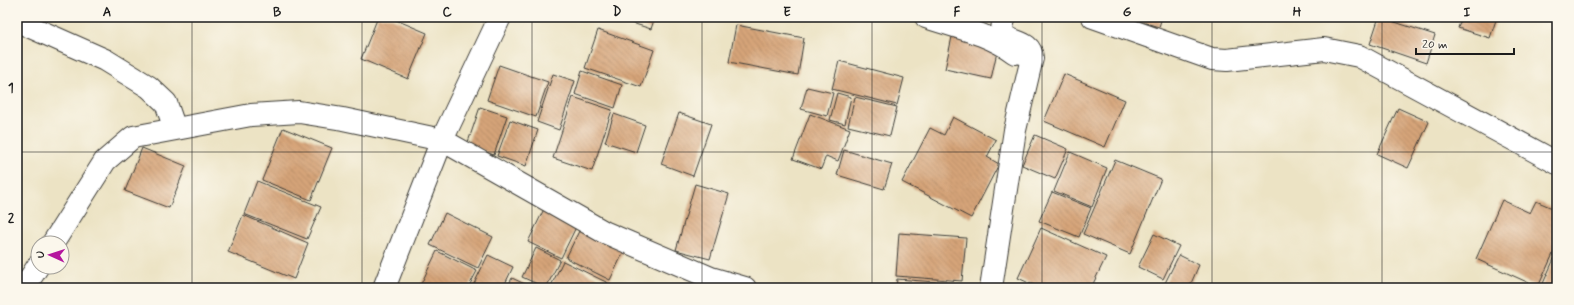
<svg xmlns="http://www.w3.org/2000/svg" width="1574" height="305" font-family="Mynerve,sans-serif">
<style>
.building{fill:url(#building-back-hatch)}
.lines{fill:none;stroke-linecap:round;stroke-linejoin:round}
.minor-casing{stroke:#3b3a35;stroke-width:24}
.minor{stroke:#fff;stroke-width:22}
.grid{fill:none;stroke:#1c1c1c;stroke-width:1;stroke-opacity:0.55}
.neatline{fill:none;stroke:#1c1c1c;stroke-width:1.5}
.grid-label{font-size:13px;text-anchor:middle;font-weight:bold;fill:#1c1c1c}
</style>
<defs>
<pattern id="building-back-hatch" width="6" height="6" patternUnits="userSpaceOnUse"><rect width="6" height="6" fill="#d6a479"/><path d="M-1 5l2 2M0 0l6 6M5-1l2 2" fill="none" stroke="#ad8562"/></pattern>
</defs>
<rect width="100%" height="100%" fill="#fbf7ec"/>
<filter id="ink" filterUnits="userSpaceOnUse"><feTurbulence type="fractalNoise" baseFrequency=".025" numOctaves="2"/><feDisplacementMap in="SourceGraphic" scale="8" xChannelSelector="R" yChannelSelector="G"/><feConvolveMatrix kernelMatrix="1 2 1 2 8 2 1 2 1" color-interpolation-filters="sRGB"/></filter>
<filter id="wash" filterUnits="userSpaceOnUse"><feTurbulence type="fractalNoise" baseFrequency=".012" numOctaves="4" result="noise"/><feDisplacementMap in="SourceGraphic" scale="16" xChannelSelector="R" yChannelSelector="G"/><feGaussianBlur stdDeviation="0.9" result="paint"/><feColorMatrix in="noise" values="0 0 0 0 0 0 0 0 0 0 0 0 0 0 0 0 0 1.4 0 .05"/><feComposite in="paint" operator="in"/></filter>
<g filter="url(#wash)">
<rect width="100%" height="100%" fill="#ece3c4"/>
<g id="blocks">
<!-- building -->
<path class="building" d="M378 17H389L427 33 408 79 361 59Z
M613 17H655L651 29Z
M1125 17H1162L1159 27Z
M1379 17 1435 35 1426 63 1370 44Z
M1462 17H1497L1490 38 1458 28Z
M736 25 804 38 798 75 729 62Z
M598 30 654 50 641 87 585 68Z
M952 37 998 47 991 79 945 69Z
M839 61 904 78 897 105 832 89Z
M499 65 548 82 536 117 487 100Z
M582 71 622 85 615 108 575 94Z
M553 74 575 81 559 130 537 122Z
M1064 74 1125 100 1105 147 1044 121Z
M807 87 833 93 827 116 801 109Z
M837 93 851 97 845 124 830 120Z
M573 97 612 110 592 171 553 158Z
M855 97 897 107 890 136 848 126Z
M480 107 507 116 494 155 467 145Z
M1398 108 1429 122 1408 168 1377 154Z
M679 113 711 124 693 176 661 164Z
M614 114 645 125 636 152 605 142Z
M810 114 850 129 838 161 826 156 821 169 793 159Z
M953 117 996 140 987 157 999 164 971 218 902 182 930 128 944 135Z
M510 120 538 130 526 166 497 156Z
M283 128 332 148 311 200 262 180Z
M1035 135 1068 149 1055 179 1022 165Z
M142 148 186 166 169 208 125 191Z
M844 150 892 164 884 189 837 175Z
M1070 152 1107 168 1092 207 1054 191Z
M1115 160 1161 179 1130 254 1083 234Z
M257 181 321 207 307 239 244 214Z
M695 184 729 194 710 259 676 250Z
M1052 192 1091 208 1079 237 1039 221Z
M1502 200 1530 213 1536 201 1557 210V245L1538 287 1476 259Z
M544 209 577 225 561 258 528 242Z
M445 213 493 237 478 268 430 245Z
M243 215 308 243 294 279 228 252Z
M1041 228 1106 257 1091 288H1040L1018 278Z
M580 229 624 251 610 280 566 258Z
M899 233 966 238 962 281 896 276Z
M1154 234 1179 246 1163 279 1138 267Z
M536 248 560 260 546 288 522 277Z
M437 251 477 271 468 288H428L421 284Z
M1557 252V288H1541Z
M488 255 513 267 503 288H472Z
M1179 255 1199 265 1189 288H1171L1164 285Z
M563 261 608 283 605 288H550Z
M512 278 533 288H507Z
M897 279 947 283V288H896Z"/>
</g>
</g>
<g filter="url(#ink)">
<use href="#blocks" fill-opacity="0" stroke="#3b3a35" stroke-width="1"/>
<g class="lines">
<!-- minor casing -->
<g class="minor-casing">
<path id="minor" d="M926 17C956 27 990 34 1015 53
M1093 17 1212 59 1227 60 1324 49 1359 56 1557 163
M17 21 105 60 149 87 166 103 175 129
M53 243 105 161 133 137 251 115 299 112 343 119 442 140 604 232 711 278 745 288
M24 288 38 266
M384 288 442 140 500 17
M991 288 1015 130 1032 58C1031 33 992 49 1005 17"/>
</g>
<!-- minor -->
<use href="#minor" class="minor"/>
</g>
</g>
<!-- grid -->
<path class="grid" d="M192 17V288M362 17V288M532 17V288M702 17V288M872 17V288M1042 17V288M1212 17V288M1382 17V288M17 152H1557"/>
<!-- margin -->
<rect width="1574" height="305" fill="none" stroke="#fbf7ec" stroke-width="44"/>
<!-- north arrow -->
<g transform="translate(50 255) rotate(273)"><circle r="19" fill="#fbf7ec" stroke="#a29f99"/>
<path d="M0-3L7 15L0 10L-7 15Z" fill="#b5179e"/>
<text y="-6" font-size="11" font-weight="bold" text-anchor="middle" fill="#1c1c1c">U</text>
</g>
<!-- scale -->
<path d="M1416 48v6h98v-6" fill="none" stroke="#1c1c1c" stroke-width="2"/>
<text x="1422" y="48" font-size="12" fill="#1c1c1c" stroke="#fbf7ec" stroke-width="3" paint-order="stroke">20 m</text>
<rect x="22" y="22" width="1530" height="261" class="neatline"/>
<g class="grid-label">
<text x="107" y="16">A</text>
<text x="277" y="16">B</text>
<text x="447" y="16">C</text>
<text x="617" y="16">D</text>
<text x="787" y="16">E</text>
<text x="957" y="16">F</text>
<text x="1127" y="16">G</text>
<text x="1297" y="16">H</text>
<text x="1467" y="16">I</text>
<text x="11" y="92">1</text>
<text x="11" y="222">2</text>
</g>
</svg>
